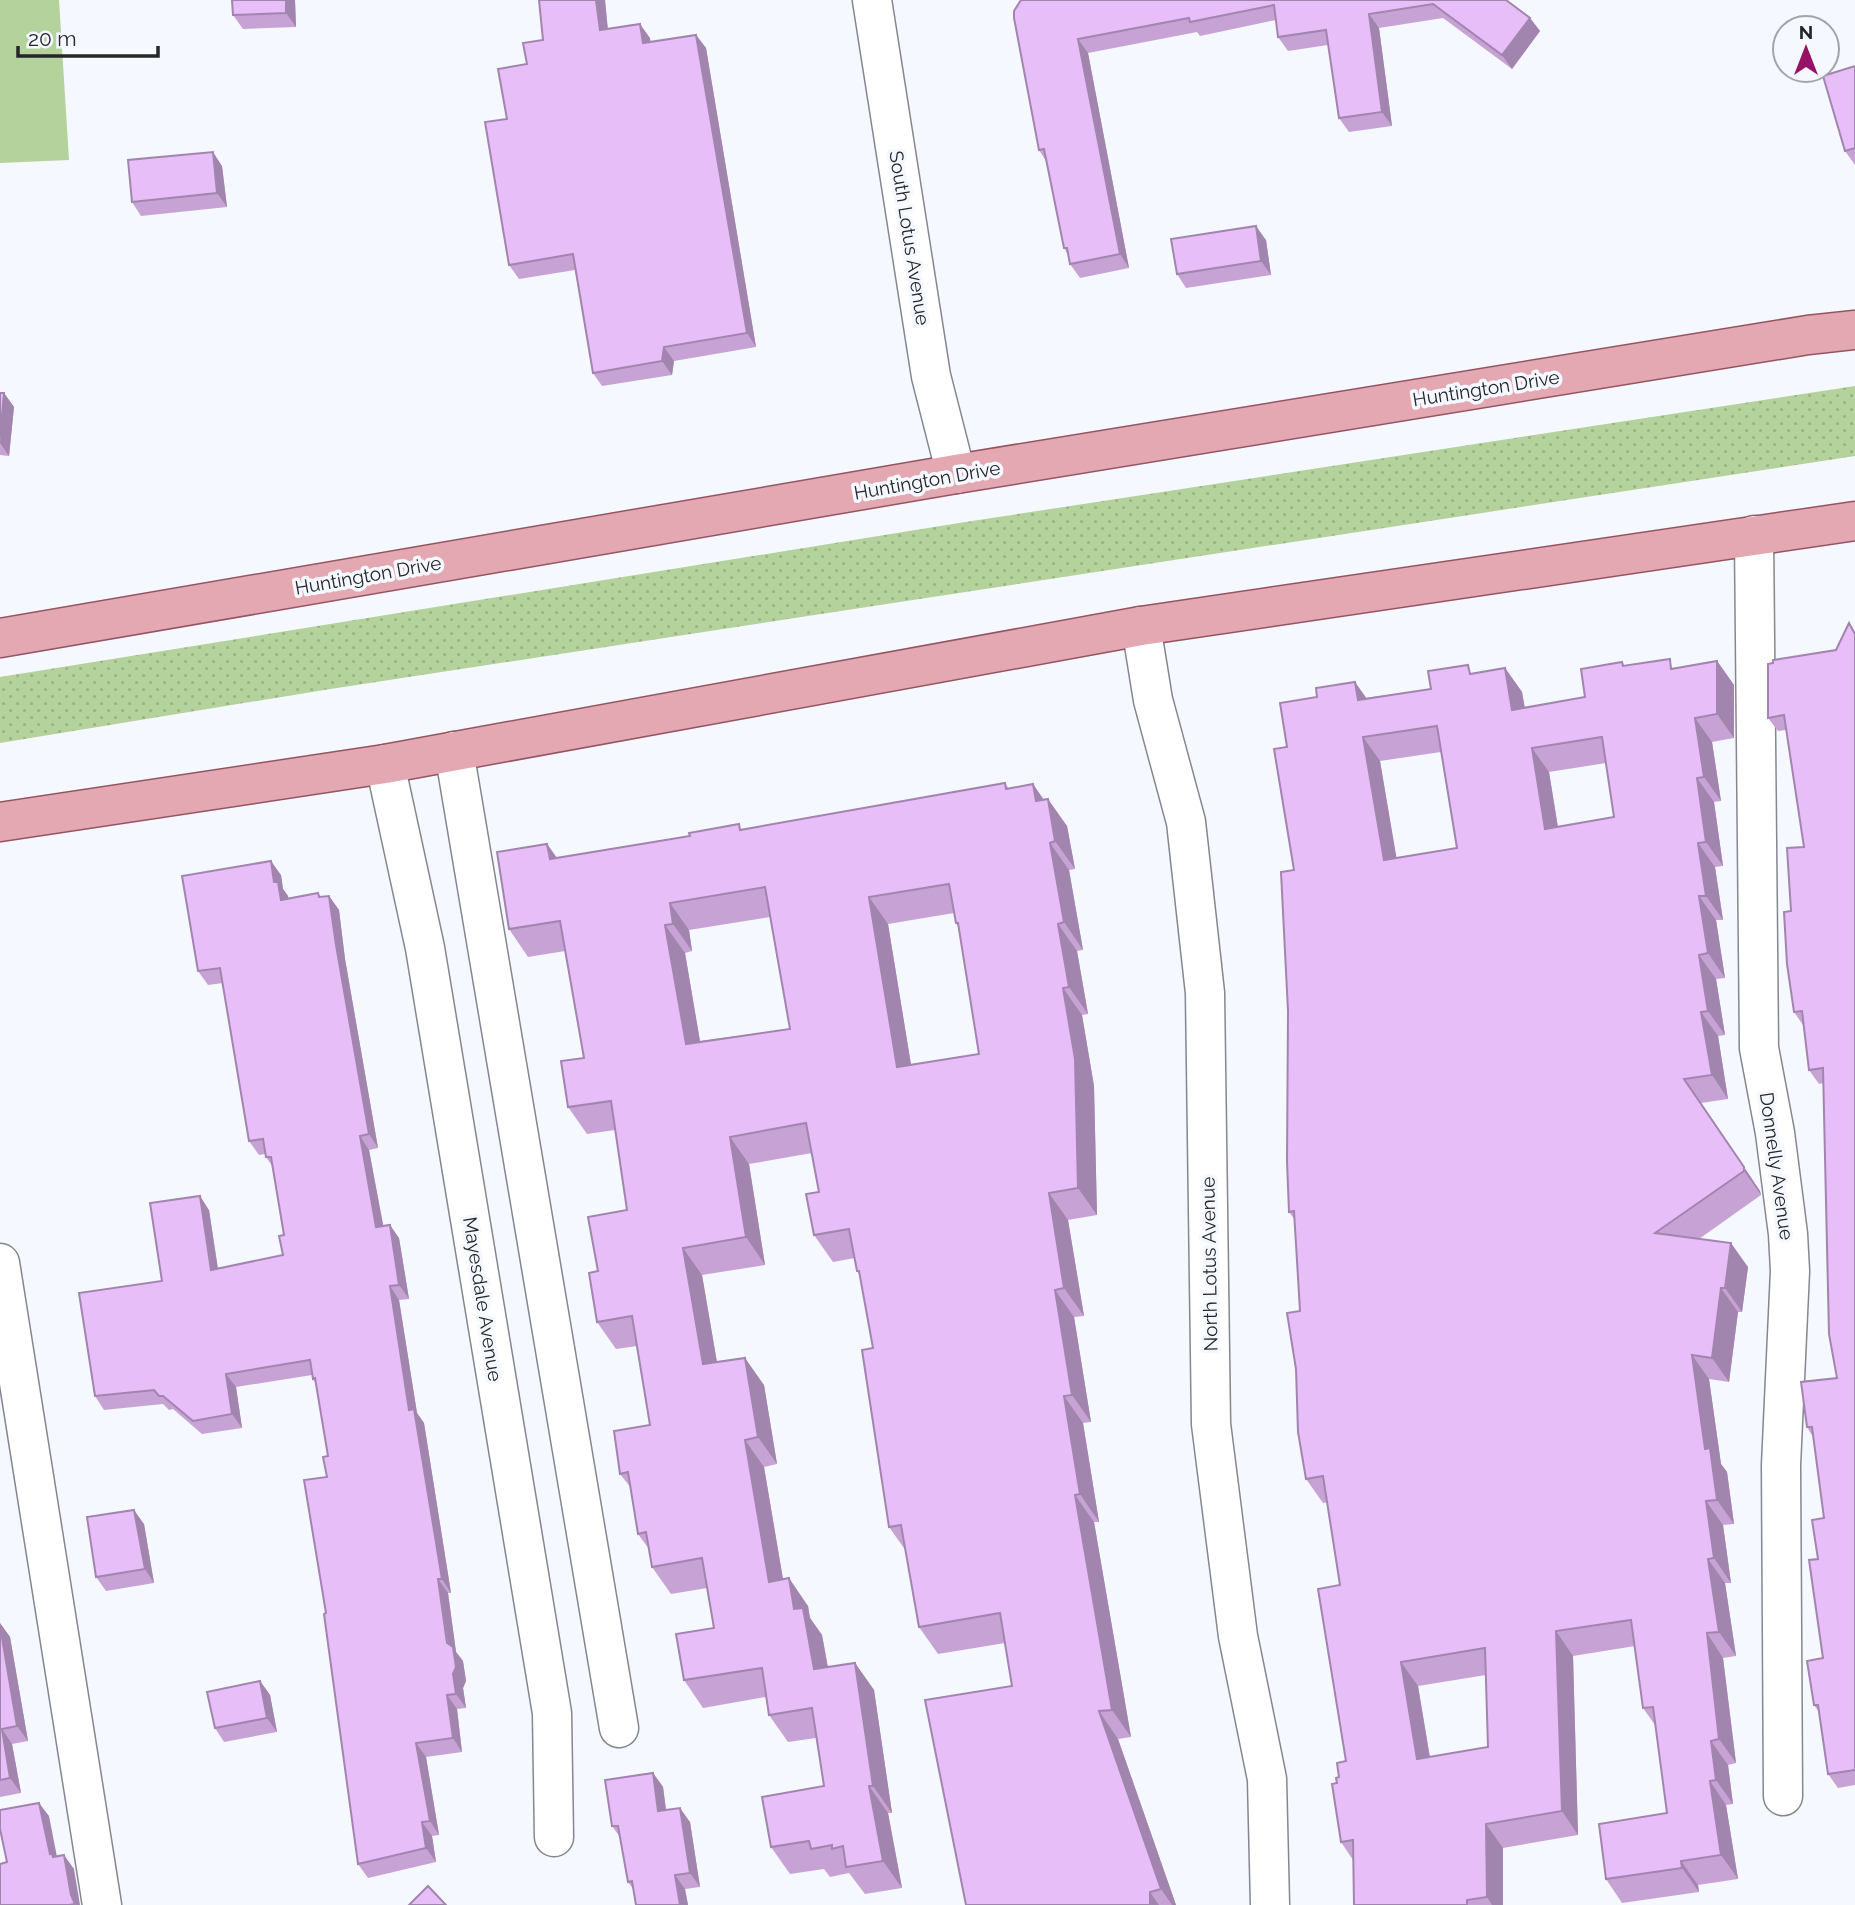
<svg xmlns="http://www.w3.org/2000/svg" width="1855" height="1905" font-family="Raleway,sans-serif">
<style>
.grass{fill:url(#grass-dots)}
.pitch{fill:#b4d29c}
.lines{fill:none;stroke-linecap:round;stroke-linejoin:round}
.minor-casing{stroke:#84878d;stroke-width:41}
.major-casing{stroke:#955560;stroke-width:41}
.minor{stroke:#fff;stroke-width:38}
.major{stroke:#e4a8b2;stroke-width:38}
.wall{fill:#c7a3d5;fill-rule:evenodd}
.shaded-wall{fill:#a285ae}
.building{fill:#e7bef8;stroke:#a285ae;stroke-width:2;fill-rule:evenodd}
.labels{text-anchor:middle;stroke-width:7;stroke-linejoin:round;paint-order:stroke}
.street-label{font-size:19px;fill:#252628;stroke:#f5f8ff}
</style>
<defs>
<pattern id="grass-dots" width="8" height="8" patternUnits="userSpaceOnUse" patternTransform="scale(1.75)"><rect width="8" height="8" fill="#b4d29c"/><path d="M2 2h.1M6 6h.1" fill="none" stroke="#9bb486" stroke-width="1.8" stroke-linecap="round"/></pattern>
</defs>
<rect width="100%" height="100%" fill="#f5f8ff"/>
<!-- grass -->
<path class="grass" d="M1855 386V456L324 690 0 743V677L959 523Z"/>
<!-- pitch -->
<path class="pitch" d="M0 0H59L69 160 0 163Z"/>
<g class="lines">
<!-- minor casing -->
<g class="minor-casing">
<path id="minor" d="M872 0 931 376 956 474
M1754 535 1759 1048 1775 1133 1788 1234 1790 1271 1781 1465 1783 1796
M1141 626 1153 700 1186 822 1205 993 1211 1424 1238 1636 1267 1779 1270 1905
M454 751 619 1728
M385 764 425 948 552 1713 554 1837
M0 1263 102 1905"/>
</g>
<!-- major casing -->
<g class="major-casing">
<path id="major" d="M0 638 956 474 1808 335 1855 330
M0 822 385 764 1141 626 1855 521"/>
</g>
<!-- minor -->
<use href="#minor" class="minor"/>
<!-- major -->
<use href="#major" class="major"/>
</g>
<!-- wall -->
<path class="wall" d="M295 0 296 27 243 29 233 15Z
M539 0H605L608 29 650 38V42L696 35 706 48 756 347 674 361 672 375 602 386 593 373 575 270 519 279 509 265 507 119 527 64 543 40Z
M1021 0H1507H1506L1530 18 1540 31 1512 69 1443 18 1379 28 1392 126 1349 132 1339 118 1328 45 1288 51 1278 37 1276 20 1200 36 1197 32 1088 53 1129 268 1080 278 1070 264 1068 255 1064 248 1046 161 1039 150Z
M1855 66V165L1845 151Z
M222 166 227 207 141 216 132 202Z
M1266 240 1271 275 1186 288 1177 274Z
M0 393H4L14 407 9 456 0 455Z
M1849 623 1855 632V1785L1838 1788 1828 1774 1819 1712 1814 1705 1823 1658 1818 1559 1824 1518 1813 1437 1807 1427 1837 1378 1824 1083 1819 1084 1809 1070 1803 1025 1794 1012 1791 911 1804 847 1786 730 1778 731 1768 718 1836 650Z
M1717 661 1734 685V738L1712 742 1721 801 1714 802 1723 866 1715 867 1723 920H1716L1725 978 1716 979 1725 1035 1718 1036 1728 1099 1701 1103 1760 1191 1761 1195 1699 1239 1748 1267 1742 1312H1738L1729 1382 1709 1379 1721 1464 1727 1472 1734 1524 1723 1525 1731 1583H1725L1736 1656 1723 1658 1736 1763 1728 1765 1733 1804 1726 1805 1738 1879 1698 1885 1699 1892 1622 1903 1606 1879 1667 1813 1655 1725 1643 1708 1635 1646 1573 1656 1578 1835 1503 1848V1905H1354L1353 1860 1341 1842 1337 1783 1346 1761 1340 1585 1328 1502 1323 1503 1306 1479 1300 1311 1295 1220 1289 1212 1294 870 1287 747 1366 698 1431 689 1474 673 1505 668 1522 692 1525 708 1585 697 1622 662 1625 666 1676 668ZM1441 752 1457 848 1396 858 1380 761ZM1606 763 1614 817 1558 827 1549 772ZM1486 1675 1488 1747 1430 1757 1418 1686Z
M1005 783 1009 789 1033 784 1044 800 1067 826 1075 869 1069 870 1083 950 1077 951 1088 1014 1082 1015 1094 1086 1097 1215 1068 1220 1084 1316 1074 1317 1091 1422 1083 1423 1099 1522H1094L1131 1737 1118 1739 1176 1905H966L1012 1686 1005 1643 938 1654 919 1627 906 1551 889 1527 873 1348 860 1275 857 1271 855 1258 833 1262 814 1235 819 1192 812 1153 749 1164 765 1265 702 1275 717 1362 764 1385 777 1464 764 1467 783 1579 808 1606 810 1618 822 1635 828 1667 855 1663 874 1690 892 1813H888L902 1888 865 1894 849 1873 830 1877 824 1869 790 1874 771 1847 824 1786 816 1738 788 1742 769 1715 766 1697 703 1708 684 1680 714 1628 707 1588 671 1594 652 1567 649 1549 638 1534 631 1488 620 1474 650 1425 637 1346 616 1349 597 1322 598 1271 627 1210 615 1130 587 1134 568 1107 584 1058 565 951 528 957 509 929 547 844 557 858 743 830ZM954 913 956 923 959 927 979 1054 911 1065 888 924ZM770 917 790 1029 700 1041 685 953 692 951 689 930Z
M281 875 283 889 288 896V898L318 893 321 897 329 896 339 910 345 959 378 1148 369 1150 383 1226 399 1238 409 1299 399 1300 417 1413 424 1423 451 1593H448L456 1652 463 1661 466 1681 463 1688 466 1708 457 1709 462 1752 426 1757 439 1835 432 1836 436 1862 368 1878 358 1864 326 1613 327 1477 328 1456 316 1384 313 1379 312 1375 236 1387 242 1428 202 1434 173 1409 169 1410 163 1404 104 1410 95 1396 162 1281 209 1210 218 1268 283 1255 284 1235 273 1167 266 1157 265 1154 259 1155 249 1141 223 983 208 985 198 971Z
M144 1524 154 1583 106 1591 96 1577Z
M0 1623 10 1637 28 1741 12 1744 21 1793 0 1797Z
M260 1681 270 1695 277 1732 224 1742 215 1728Z
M653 1773 663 1787 666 1810 690 1822 700 1887 685 1889 688 1905H636L634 1890 628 1882 620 1837 612 1826Z"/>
<!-- shaded-wall -->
<path class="shaded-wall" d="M286 0H295L296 27 286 13Z
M596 0H605L609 44 600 30Z
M1369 14 1379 28 1392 126 1382 112Z
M1530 18 1540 31 1512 69 1502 55Z
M640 24 650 38 653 57 643 43Z
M696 35 706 48 756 347 747 333Z
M1078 39 1088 53 1129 268 1120 254Z
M213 152 222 166 227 207 217 193Z
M1256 226 1266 240 1271 275 1261 261Z
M664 347 674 361 672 375 662 361Z
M4 393 14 407 9 456 0 443Z
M1717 661 1734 685V738L1717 714Z
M1505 668 1522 692 1529 734 1512 710Z
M1355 682 1372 706 1358 700Z
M1695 718 1712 742 1721 801 1704 777Z
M1363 737 1380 761 1401 884 1384 860Z
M1532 748 1549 772 1562 853 1545 829Z
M1697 778 1714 802 1723 866 1706 842Z
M1033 784 1049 808 1048 799 1067 826 1075 869 1055 841 1036 801Z
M1050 843 1069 870 1083 950 1064 922Z
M1698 843 1715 867 1723 920 1706 896Z
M547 844 566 871 550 859Z
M271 861 281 875 283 889 288 896 291 913 281 900 274 882Z
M329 896 339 910 345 959 378 1148 369 1134 336 945Z
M1699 896 1716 920 1725 978 1708 953Z
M869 897 888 924 916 1095 897 1067Z
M670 903 689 930 692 951 673 924Z
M1058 924 1077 951 1088 1014 1069 987Z
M665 925 685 953 705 1071 686 1044Z
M1699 955 1716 979 1725 1035 1708 1011Z
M1063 988 1082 1015 1094 1086 1097 1215 1078 1188Z
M1701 1012 1718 1036 1728 1099 1712 1075Z
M1701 1103 1760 1191 1761 1195 1744 1171Z
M360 1136 369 1150 386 1240 376 1227Z
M730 1137 749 1164 765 1265 746 1237Z
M1049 1193 1068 1220 1084 1316 1064 1288Z
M200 1196 209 1210 220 1284 211 1270Z
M390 1225 399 1238 409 1299 399 1285Z
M1731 1243 1748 1267 1742 1312 1725 1288Z
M683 1248 702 1275 722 1392 703 1364Z
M390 1286 399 1300 417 1413 424 1423 451 1593 442 1579 409 1410Z
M1721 1288 1738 1312 1729 1382 1712 1358Z
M1055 1290 1074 1317 1091 1422 1072 1395Z
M1692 1355 1709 1379 1721 1464 1727 1472 1734 1524 1717 1500 1705 1449Z
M745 1358 764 1385 777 1464 758 1437Z
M226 1374 236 1387 242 1428 232 1414Z
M1064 1396 1083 1423 1099 1522 1080 1494Z
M745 1440 764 1467 788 1609 769 1582Z
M1075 1495 1094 1522 1131 1737 1112 1710Z
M1706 1501 1723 1525 1731 1583 1714 1558Z
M134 1510 144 1524 154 1583 145 1569Z
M1708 1559 1725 1583 1736 1656 1719 1632Z
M789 1578 808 1606 810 1618 822 1635 833 1697 814 1669 794 1609Z
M438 1579 448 1593 456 1652 463 1661 466 1681 463 1688 466 1708 456 1694Z
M0 1623 10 1637 28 1741 17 1726Z
M1556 1631 1573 1656 1578 1835 1562 1811Z
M1707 1633 1723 1658 1736 1763 1719 1739Z
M1401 1662 1418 1686 1434 1783 1417 1759Z
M855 1663 874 1690 892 1813 873 1786Z
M260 1681 270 1695 277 1732 267 1718Z
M447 1695 457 1709 462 1752 453 1738Z
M1099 1711 1118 1739 1176 1905H1172L1161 1889Z
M2 1729 12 1744 21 1793 10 1778Z
M1711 1741 1728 1765 1733 1804 1716 1780Z
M416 1743 426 1757 439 1835 430 1821Z
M653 1773 663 1787 668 1825 658 1811Z
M1710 1781 1726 1805 1738 1879 1721 1855Z
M869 1786 888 1813 902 1888 883 1861Z
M39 1803 49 1816 58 1862 50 1854Z
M680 1808 690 1822 700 1887 690 1873Z
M422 1822 432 1836 436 1862 426 1848Z
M1486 1824 1503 1848V1905H1492L1487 1897Z
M64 1855 74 1869 80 1905H76L71 1895Z
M1681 1861 1698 1885 1699 1892 1682 1868Z
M675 1875 685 1889 688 1905H680Z
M1150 1892 1159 1905H1150Z"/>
<!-- building -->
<path class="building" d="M232 0H286V13L233 15Z
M539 0H596L600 30 640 24 643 43 696 35 747 333 664 347 662 361 593 373 573 254 509 265 485 122 507 119 498 69 527 64 523 43 543 40Z
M1021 0H1506L1530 18 1502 55 1433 4 1369 14 1382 112 1339 118 1326 30 1278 37 1274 5 1190 22 1189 18 1078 39 1120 254 1070 264 1067 248H1064L1044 149 1039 150 1014 18V11Z
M1855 66V148L1845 151 1823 76Z
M213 152 217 193 132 202 128 160Z
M1256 226 1261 261 1177 274 1171 239Z
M0 393H4L0 437Z
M1849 623 1855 634V1770L1828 1774 1818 1705H1814L1807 1661 1823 1658 1809 1560 1818 1559 1812 1520 1824 1518 1812 1427H1807L1801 1382 1837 1378 1829 1334 1823 1068 1809 1070 1802 1011 1794 1012 1787 964 1784 912 1791 911 1787 848 1804 847 1784 715 1768 718V664L1773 663V660L1836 650Z
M1670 659 1671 669 1717 661V714L1695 718 1704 777 1697 778 1706 842 1698 843 1706 896H1699L1708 953 1699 955 1708 1011 1701 1012 1712 1075 1684 1079 1744 1167V1171L1655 1233 1731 1243 1725 1288H1721L1712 1358 1692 1355 1705 1449 1710 1448 1717 1500 1706 1501 1714 1558 1708 1559 1719 1632 1707 1633 1719 1739 1711 1741 1716 1780 1710 1781 1721 1855 1681 1861 1682 1868 1606 1879 1599 1824 1667 1813 1653 1707 1643 1708 1631 1620 1556 1631 1562 1811 1486 1824 1487 1897 1467 1900V1905H1354L1353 1840 1341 1842 1332 1784 1337 1783 1336 1778 1339 1777 1337 1763 1346 1761 1318 1589 1340 1585 1323 1476 1306 1479 1298 1432 1296 1369 1287 1313 1300 1311 1294 1211 1289 1212 1287 1161 1288 1011 1281 872 1294 870 1274 749 1287 747 1280 703 1317 697 1316 688 1355 682 1358 700 1431 689 1428 671 1468 665 1470 674 1505 668 1512 710 1585 697 1581 669 1622 662 1623 666ZM1437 726 1457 848 1384 860 1363 737ZM1602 737 1614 817 1545 829 1532 748ZM1485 1648 1488 1747 1417 1759 1401 1662Z
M1005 783 1006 789 1033 784 1036 801 1048 799 1055 841 1050 843 1064 922 1058 924 1069 987 1063 988 1075 1059 1078 1188 1049 1193 1064 1288 1055 1290 1072 1395 1064 1396 1080 1494 1075 1495 1112 1710 1099 1711 1161 1889 1150 1892V1905H966L925 1700 1012 1686 1000 1613 919 1627 901 1525 889 1527 862 1350 873 1348 859 1271H857L849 1229 814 1235 806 1194 819 1192 806 1123 730 1137 746 1237 683 1248 703 1364 745 1358 758 1437 745 1440 769 1582 789 1578 794 1609 803 1608 814 1669 855 1663 873 1786H869L883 1861 846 1867 843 1846 832 1849V1845L811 1849 809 1841 771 1847 762 1797 824 1786 812 1708 769 1715 762 1668 684 1680 676 1634 714 1628 702 1558 652 1567 646 1532 638 1534 628 1472 620 1474 614 1431 650 1425 632 1316 597 1322 589 1273 598 1271 588 1217 627 1210 611 1101 568 1107 561 1061 584 1058 560 921 509 929 497 852 547 844 550 859 690 836 689 833 739 824 740 830ZM949 884 956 923H958L979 1054 897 1067 869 897ZM765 887 790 1029 686 1044 665 925 673 924 670 903Z
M271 861 274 882H278L281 900 318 893 319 897 329 896 336 945 369 1134 360 1136 376 1227 390 1225 399 1285 390 1286 409 1410 414 1409 442 1579H438L447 1643 453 1647 456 1667 453 1674 456 1694 447 1695 453 1738 416 1743 430 1821 422 1822 426 1848 358 1864 324 1614 326 1613 304 1480 327 1477 323 1457 328 1456 315 1378 313 1379 310 1360 226 1374 232 1414 193 1421 163 1396H159L154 1390 95 1396 79 1293 162 1281 150 1203 200 1196 211 1270 283 1255 279 1236 284 1235 271 1157H266L263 1139 249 1141 220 968 198 971 182 876Z
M134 1510 145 1569 96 1577 87 1517Z
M0 1626 17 1726 2 1729 10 1778 0 1780Z
M260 1681 267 1718 215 1728 207 1692Z
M653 1773 658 1811 680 1808 690 1873 675 1875 680 1905H636L632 1881 628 1882 618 1826H612L605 1780Z
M39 1803 50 1854 52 1853 53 1857 64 1855 71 1895 75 1904 69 1905H0V1864L7 1862 0 1829V1810Z
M428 1886 446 1905H409Z"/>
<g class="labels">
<!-- street labels -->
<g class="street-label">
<text transform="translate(910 238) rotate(81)" y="7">South Lotus Avenue</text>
<text transform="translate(1486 388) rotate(-9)" y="7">Huntington Drive</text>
<text transform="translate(927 480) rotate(-10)" y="7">Huntington Drive</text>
<text transform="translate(368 575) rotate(-10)" y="7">Huntington Drive</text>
<text transform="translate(1777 1166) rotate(82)" y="7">Donnelly Avenue</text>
<text transform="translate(1209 1264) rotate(-91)" y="7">North Lotus Avenue</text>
<text transform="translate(483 1299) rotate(81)" y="7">Mayesdale Avenue</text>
</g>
</g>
<!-- north arrow -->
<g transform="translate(1806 49)"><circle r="33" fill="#f5f8ff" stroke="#a2a4a9" stroke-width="2"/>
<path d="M0-5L12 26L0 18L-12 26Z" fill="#971167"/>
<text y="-10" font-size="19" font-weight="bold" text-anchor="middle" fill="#252628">N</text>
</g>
<!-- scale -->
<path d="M18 46v10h140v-10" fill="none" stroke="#252628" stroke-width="3.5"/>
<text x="28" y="46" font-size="21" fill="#252628" stroke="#f5f8ff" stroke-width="5" paint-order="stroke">20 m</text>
</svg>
